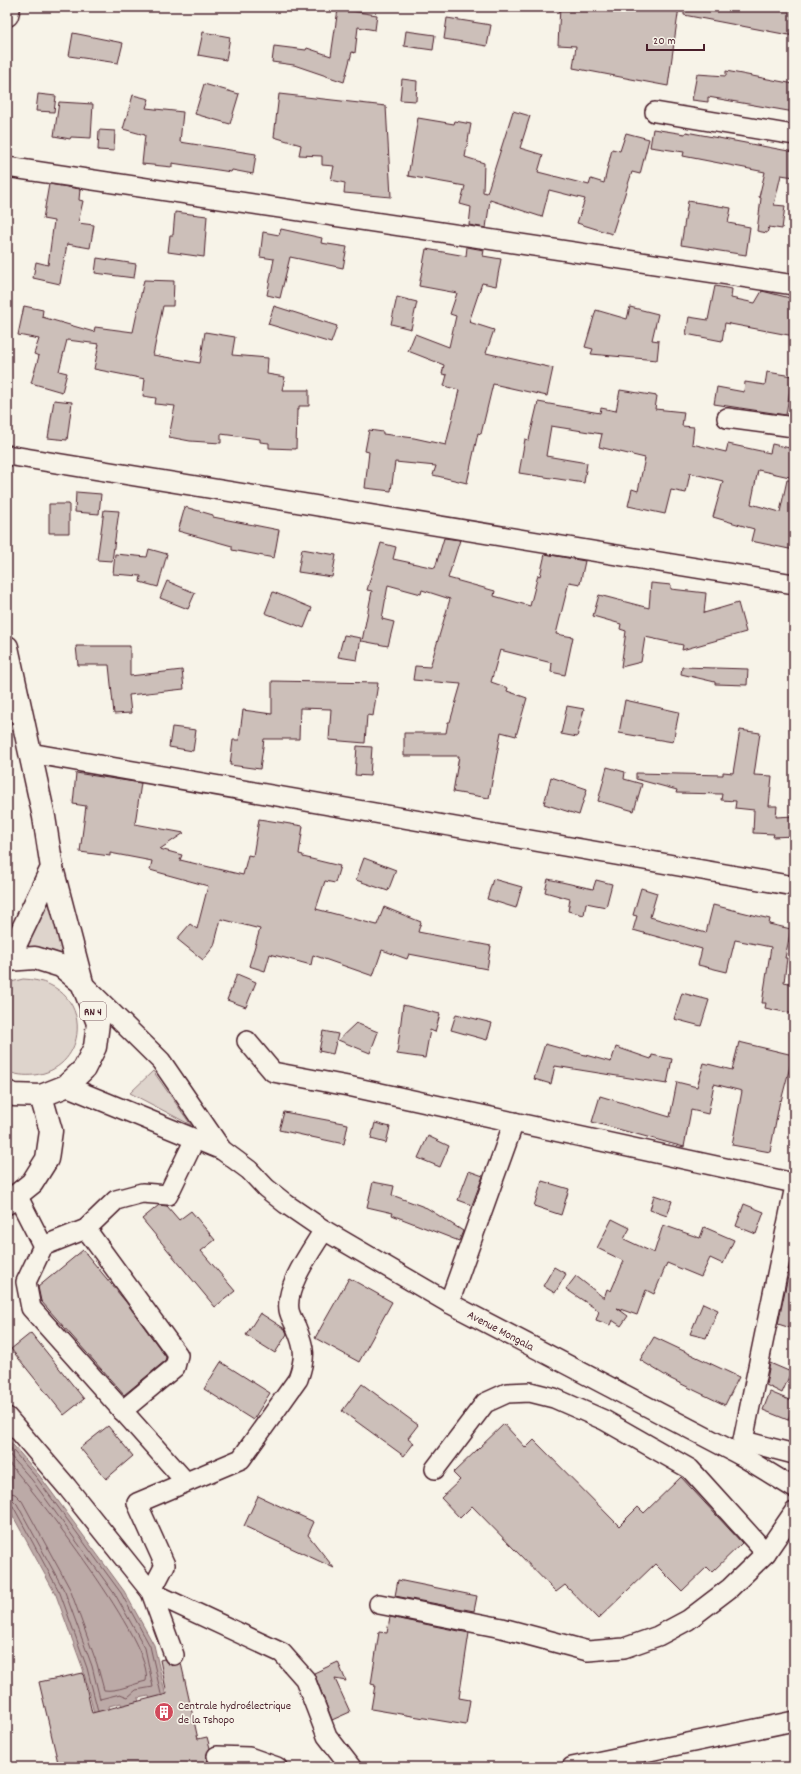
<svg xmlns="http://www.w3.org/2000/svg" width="801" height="1774" font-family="Dekko,sans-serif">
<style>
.green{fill:#ded4cc;stroke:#947a7c}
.water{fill:#bcaaa7;stroke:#8e7275}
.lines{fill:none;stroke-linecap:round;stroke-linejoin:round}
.shore{stroke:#78575d;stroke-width:1}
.building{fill:#ccbfb9;stroke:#4a1f2b}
.minor-casing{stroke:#4a1f2b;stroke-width:22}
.highway-casing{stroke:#4a1f2b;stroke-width:25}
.minor{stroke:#f7f3e8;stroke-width:19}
.highway{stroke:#f7f3e8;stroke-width:22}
.labels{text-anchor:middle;stroke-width:3.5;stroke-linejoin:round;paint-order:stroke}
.shield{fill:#f7f3e8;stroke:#7e5f64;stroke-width:1}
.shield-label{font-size:11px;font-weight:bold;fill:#4a1f2b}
.street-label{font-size:12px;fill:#4a1f2b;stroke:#f7f3e8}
.poi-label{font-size:12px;fill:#4a1f2b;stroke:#f7f3e8;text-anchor:start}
</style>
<rect width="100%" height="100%" fill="#f7f3e8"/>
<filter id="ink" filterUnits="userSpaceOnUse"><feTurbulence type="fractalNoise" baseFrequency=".025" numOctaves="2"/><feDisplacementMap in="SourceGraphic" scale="8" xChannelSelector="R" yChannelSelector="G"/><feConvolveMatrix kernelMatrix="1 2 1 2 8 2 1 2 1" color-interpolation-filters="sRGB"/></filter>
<g filter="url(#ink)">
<!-- green -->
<path class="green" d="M47 888 67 956C50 949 36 945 18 948Z
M23 979C95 981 92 1069 34 1075 25 1076 15 1075 7 1071V983Z
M153 1071 191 1125 130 1093Z"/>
<!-- water -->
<path class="water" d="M7 1438 39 1475 124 1591 154 1645 167 1701 151 1705 149 1696 138 1698 140 1708 123 1712 121 1703 109 1706 111 1714 95 1717 83 1669 56 1595 7 1505Z"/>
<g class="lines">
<!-- shore -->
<path class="shore" d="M7 1444 36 1477 121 1593 150 1646 161 1694
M7 1452 32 1480 116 1596 145 1648 153 1687 136 1690 128 1697 120 1694 100 1699 92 1666 65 1592 17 1504 12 1499 7 1498
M7 1461C35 1492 155 1645 146 1681 133 1684 117 1692 104 1690L97 1664 70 1589 22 1501 15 1494 7 1492
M7 1503 13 1506 60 1593 87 1668 98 1711"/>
</g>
<!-- building -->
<path class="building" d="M560 7H679L668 86 573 68 576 46 558 45Z
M684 7H794V36L684 15Z
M338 9 377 15 375 30 358 27 355 53 352 52 344 82 294 65 272 62 274 46 306 50 307 48 331 56Z
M447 18 491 25 487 46 444 39Z
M406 31 435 35 433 50 404 46Z
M203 32 230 37 226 60 198 55Z
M73 33 123 43 118 63 69 56Z
M726 71 794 84V112L708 97V102L692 100 697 74 726 76Z
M402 79 417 81 416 101 400 100Z
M204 84 239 94 230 124 195 114Z
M38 94 56 96 54 112 36 111Z
M279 94 386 106 391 197 344 193 345 183 331 180 334 166 322 165V156L299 155 301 145 274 137Z
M133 95 149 99 146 108 183 112 180 142 256 154 253 174 232 170 231 172 172 163V167L142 164 145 135 123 129Z
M59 102 93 104 91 138 71 137 70 139 54 136Z
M513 111 530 116 520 148 543 155 538 172 589 185 591 179 604 183 612 149 620 151 626 133 649 139 640 174 632 172 612 234 577 223 585 199 549 190 542 217 490 200 486 228 469 225 471 207 460 204 465 186 408 176 418 118 454 124 455 121 471 124 465 157 484 163 483 192 487 193Z
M653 129 685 134 686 132 794 152V177L781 175 774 205 785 206 782 229 769 227 767 233 757 231 761 198 759 197 765 172 683 156 684 152 650 147Z
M99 130 115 131 114 151 98 150Z
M49 184 80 189 79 200 83 201 78 223 94 225 90 248 67 244 60 284 33 278 36 262 48 265 54 221 43 219Z
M688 201 731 208 728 223 750 227 746 255 681 245Z
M175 212 207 216 204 257 168 252 170 235H173Z
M281 229 322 238 321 243 347 247 343 268 290 257 280 298 267 295 274 259 260 257 263 232 279 235Z
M467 247 484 250 483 256 501 259 496 286 482 283 469 322 494 330 486 353 553 368 547 396 493 384 481 434 478 433 467 483 433 475 436 466 395 462 391 491 365 488 369 452 365 451 369 430 383 432V434L414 438 446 445 459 390 444 386 447 375 442 374 444 365 408 351 415 334 449 347 456 316 450 314 457 293 419 286 426 249 466 256Z
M97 258 136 264 134 278 95 273Z
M144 280 174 281 173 306H163L153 355 200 363 205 332 235 337 232 355 268 358 267 374 285 377 282 390H309V406H299V410H297L296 449 269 448V443L260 442V439L221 434V443L190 441 169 437 175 406 155 404 156 398 143 396 145 379 94 369 99 344 67 340 59 371 67 373 62 392 31 383 39 356 34 354 39 339 18 335 24 306 43 310 42 317 94 332 95 327 133 332Z
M715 286 732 289 731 298 755 303 762 291 794 299V336L725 323 722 341 686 334 689 317 708 320Z
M397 297 417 302 411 329 391 324Z
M274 306 337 326 331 343 268 324Z
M630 307 658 314 652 340 659 341 657 360 591 354 593 349 585 347 596 310 627 319Z
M767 372 792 376 786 415 714 404 717 387 744 392 745 382 765 385Z
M620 390 657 396 655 409 684 412 682 426 694 427 692 444 726 452 728 444 770 453 772 444 794 449V478L758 470 751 504 780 512 787 480H794V550L751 541 754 529 713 517 723 481 690 473 686 493 671 490 665 514 628 506 632 489 638 491 645 458 599 447 602 434 551 426 546 456 587 463 584 483 519 473 525 439 529 440 538 402 600 413 601 408 616 411Z
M54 400 72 402 67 440 48 438Z
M76 492 101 494 99 514 75 512Z
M49 504H69V533H49Z
M185 507 213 515V517L279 530 274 558 232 550V546L178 531Z
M104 510 119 511 112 561 97 560Z
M444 538 460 540 448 578 495 591 494 596 530 606 538 575 540 576 545 554 585 561 580 584 569 582 556 634 573 637 565 675 551 672 552 663 500 650 491 682 508 688 507 691 527 698 516 736 501 732 489 798 453 792 459 756H404V733H446L448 722H450L461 684 413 680 415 666 430 667 450 599 422 590 421 594 388 585 382 619 394 622 388 646 362 641 372 591 367 590 381 543 396 547 393 559 435 568Z
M149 549 167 554 158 587 140 582 141 576 113 574 115 554 147 557Z
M302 549 336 555 332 577 298 572Z
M167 581 195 593 188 609 160 598Z
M651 583 671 585V589L706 593 704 613 738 603 746 632 682 650 683 645 645 637 641 662 621 667 626 631 620 629 621 624 593 616 599 595 649 608Z
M273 592 312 608 304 628 265 613Z
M344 635 361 638 357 660 338 657Z
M76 646H130V676L182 670 184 689 129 695 131 713 114 714 109 665H78Z
M682 667 748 669 747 685 715 684V682L681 674Z
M272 681 378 683 373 716 367 715 365 743 329 740 331 709 300 708 299 739H264L260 769 230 765 233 740H239L243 710 272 714Z
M625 700 679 712 673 742 619 733Z
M567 706 584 709 577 737 561 734Z
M172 727 196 730 193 751 169 747Z
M740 730 760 733 754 775 772 776 769 806H777L776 817 794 816V836L773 837 774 834 753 833 754 810 735 808 736 801 721 800 722 794 676 793 677 790 636 779V773L723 775V772L733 773Z
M357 746 372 747 370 776 355 775Z
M607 767 625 772 624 779 642 784 634 811 598 801Z
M76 773 141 783 135 824 184 833 160 849 182 855 180 860 243 875 248 855 253 856 259 819 303 826 299 854 303 855V857L340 866 335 883 325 881 316 909 377 925 384 907 421 922 418 932 491 946 487 969 409 954 407 959 382 950 373 976 313 955 311 965 270 954 265 971 249 966 260 929 221 919 214 946 203 960 177 939 190 924 197 929 208 886 150 870 152 861 110 853V856L80 852 86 806 73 804Z
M551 777 587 789 579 815 544 804Z
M364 858 396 870 388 891 356 880Z
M493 879 522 887 516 908 487 899Z
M548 879 593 889 596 880 612 884 606 907 586 903 584 915 568 911 570 899 545 892Z
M641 888 657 893 650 917 706 933 713 905 770 919 769 924 791 929 785 958H787L784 982 794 984V1014L765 1008 766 1003H762L771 947 735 940 727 972 698 965 702 949 633 930 637 916 633 915Z
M237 974 256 982 246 1007 227 1000Z
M682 993 709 1000 701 1026 674 1019Z
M403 1005 440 1014 435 1032 430 1030 425 1058 397 1054Z
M456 1014 492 1023 487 1040 451 1030Z
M356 1023 378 1032 370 1053 338 1040Z
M323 1031 338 1034 333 1054 319 1051Z
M739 1042 793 1055 781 1101 780 1100 770 1152 732 1145 742 1091 714 1084 708 1114 691 1110 684 1147 592 1122 600 1096 670 1117 677 1082 697 1087 704 1063 732 1070Z
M545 1044 611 1062 616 1047 651 1059 652 1055 672 1059 667 1084 555 1066 551 1084 534 1079Z
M284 1112 348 1124 344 1144 279 1130Z
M375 1123 390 1127 386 1143 371 1139Z
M428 1136 449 1146 440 1167 418 1158Z
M469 1171 483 1176 472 1205 458 1200Z
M542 1181 569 1189 561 1215 534 1206Z
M373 1182 394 1186 392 1195 427 1208 463 1231 459 1241 392 1215 393 1213 367 1207Z
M654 1195 672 1201 667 1216 650 1210Z
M744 1204 764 1212 756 1234 736 1226Z
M159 1205 167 1206 179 1220 191 1211 215 1240 201 1251 235 1291 215 1307 142 1219Z
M612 1219 630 1228 624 1239 654 1253 663 1225 700 1238 704 1227 734 1240 723 1264 710 1258 701 1277 667 1263 654 1294 646 1290 637 1315 617 1308 628 1316 621 1326 612 1320 610 1325 596 1320 599 1311 566 1289 576 1276 604 1298 607 1289 611 1291 624 1261 597 1248Z
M83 1250 126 1302 166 1357 165 1361 124 1395 41 1301 38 1287Z
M791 1262 794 1263V1329L778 1324Z
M554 1267 566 1274 555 1293 543 1286Z
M349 1278 392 1302 359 1362 315 1338Z
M703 1303 718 1310 706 1338 690 1334Z
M260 1313 285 1329 287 1334 275 1353 246 1335Z
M31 1333 84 1399 64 1415 11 1349Z
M654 1337 739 1377 725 1405 671 1379 640 1360Z
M221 1362 270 1393 253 1420 204 1389Z
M770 1363 791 1372 782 1393 766 1385Z
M362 1384 418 1425 408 1438 414 1443 404 1456 342 1411Z
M770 1392 794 1402 788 1420 763 1410Z
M504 1424 526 1448 534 1440 619 1526 638 1507 644 1513 681 1477 742 1543 712 1572 707 1567 682 1591 655 1564 598 1619 565 1585 556 1592 472 1506 460 1518 441 1498 460 1480 453 1473Z
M108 1426 133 1456 106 1479 80 1448Z
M258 1496 314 1522 308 1535 334 1568 244 1526Z
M398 1580 477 1596 474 1611 395 1596Z
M390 1617 469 1633 459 1698 470 1700 466 1725 371 1709 375 1685 371 1684 379 1632 387 1633Z
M164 1659 172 1666 181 1663 198 1739 207 1737 210 1748 206 1756 208 1762 214 1767H59L39 1682 83 1673 92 1713 167 1694 160 1660Z
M338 1662 346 1681 335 1679 350 1712 332 1720 314 1673Z"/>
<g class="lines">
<!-- minor casing -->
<g class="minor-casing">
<g id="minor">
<path d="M655 112 794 135"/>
<path d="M7 167 794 285"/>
<path d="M727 418 794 427"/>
<path d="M7 455 794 584"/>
<path d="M30 753 794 886"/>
<path d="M84 985 161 1061 222 1150"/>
<path d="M247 1041 273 1072 348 1086 794 1183"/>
<path id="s1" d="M66 1086 222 1150 249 1170 266 1188 286 1204 324 1230 449 1303 740 1455 794 1488"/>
<path d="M17 1195 43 1246 26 1282 31 1308 186 1482"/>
<path d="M86 1229 178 1355 175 1367 122 1411"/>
<path d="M324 1230C312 1250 285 1286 289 1310 290 1316 294 1322 296 1327 305 1348 306 1357 298 1379L241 1459 137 1503 165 1565 151 1592 282 1653 305 1679 327 1736 351 1767"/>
<path d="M43 1246 86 1229 116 1200 142 1193 168 1195 195 1139"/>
<path d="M449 1303 514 1122"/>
<path d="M7 1417 67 1487 151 1592 174 1655"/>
<path d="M744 1441 794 1454"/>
<path d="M740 1455 794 1191"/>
<path d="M435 1469 485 1403 507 1393 530 1392 554 1398 604 1420 690 1469 766 1553"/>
<path d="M379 1604 502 1628 588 1651 624 1648 658 1636 688 1620 730 1588 766 1553 794 1512"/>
<path d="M217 1756 249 1757 277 1767"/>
<path d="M572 1767 794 1721"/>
</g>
</g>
<!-- highway casing -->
<g class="highway-casing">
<path id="highway" d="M7 15 9 7
M7 647 44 817 52 868 82 983
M7 960 35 958 61 966 82 983 98 1023 95 1047 84 1069 66 1086 41 1096 14 1095 7 1092
M8 960 52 868
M7 1203 32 1183 47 1159 51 1131 41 1096"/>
</g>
<!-- minor -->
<use href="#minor" class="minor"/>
<!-- highway -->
<use href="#highway" class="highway"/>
</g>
</g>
<!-- icons -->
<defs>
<g id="building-disc" transform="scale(1)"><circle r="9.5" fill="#d1495b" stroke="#f7f3e8"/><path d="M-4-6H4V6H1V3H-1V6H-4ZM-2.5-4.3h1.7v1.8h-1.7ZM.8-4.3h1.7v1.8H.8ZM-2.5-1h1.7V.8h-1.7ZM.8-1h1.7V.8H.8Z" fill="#fff"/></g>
</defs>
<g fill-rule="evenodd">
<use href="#building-disc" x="164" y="1712"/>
</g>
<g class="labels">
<!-- shield labels -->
<rect class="shield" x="80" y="1002" width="26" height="18" rx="3"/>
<g class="shield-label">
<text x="93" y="1015">RN 4</text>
</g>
<!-- street labels -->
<g class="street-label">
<text dy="4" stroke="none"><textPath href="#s1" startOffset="502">Avenue Mongala</textPath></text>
</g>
<!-- poi labels -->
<g class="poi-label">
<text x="178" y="1709">Centrale hydroélectrique<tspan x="178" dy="14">de la Tshopo</tspan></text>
</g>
</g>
<!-- margin -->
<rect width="801" height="1774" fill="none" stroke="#f7f3e8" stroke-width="24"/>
<rect x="12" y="12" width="777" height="1750" fill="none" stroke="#4a1f2b" stroke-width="1.5" filter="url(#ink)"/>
<!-- scale -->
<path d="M647 44v6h57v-6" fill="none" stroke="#4a1f2b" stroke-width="2"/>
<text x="653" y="44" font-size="12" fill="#4a1f2b" stroke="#f7f3e8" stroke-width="3" paint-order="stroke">20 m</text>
</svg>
